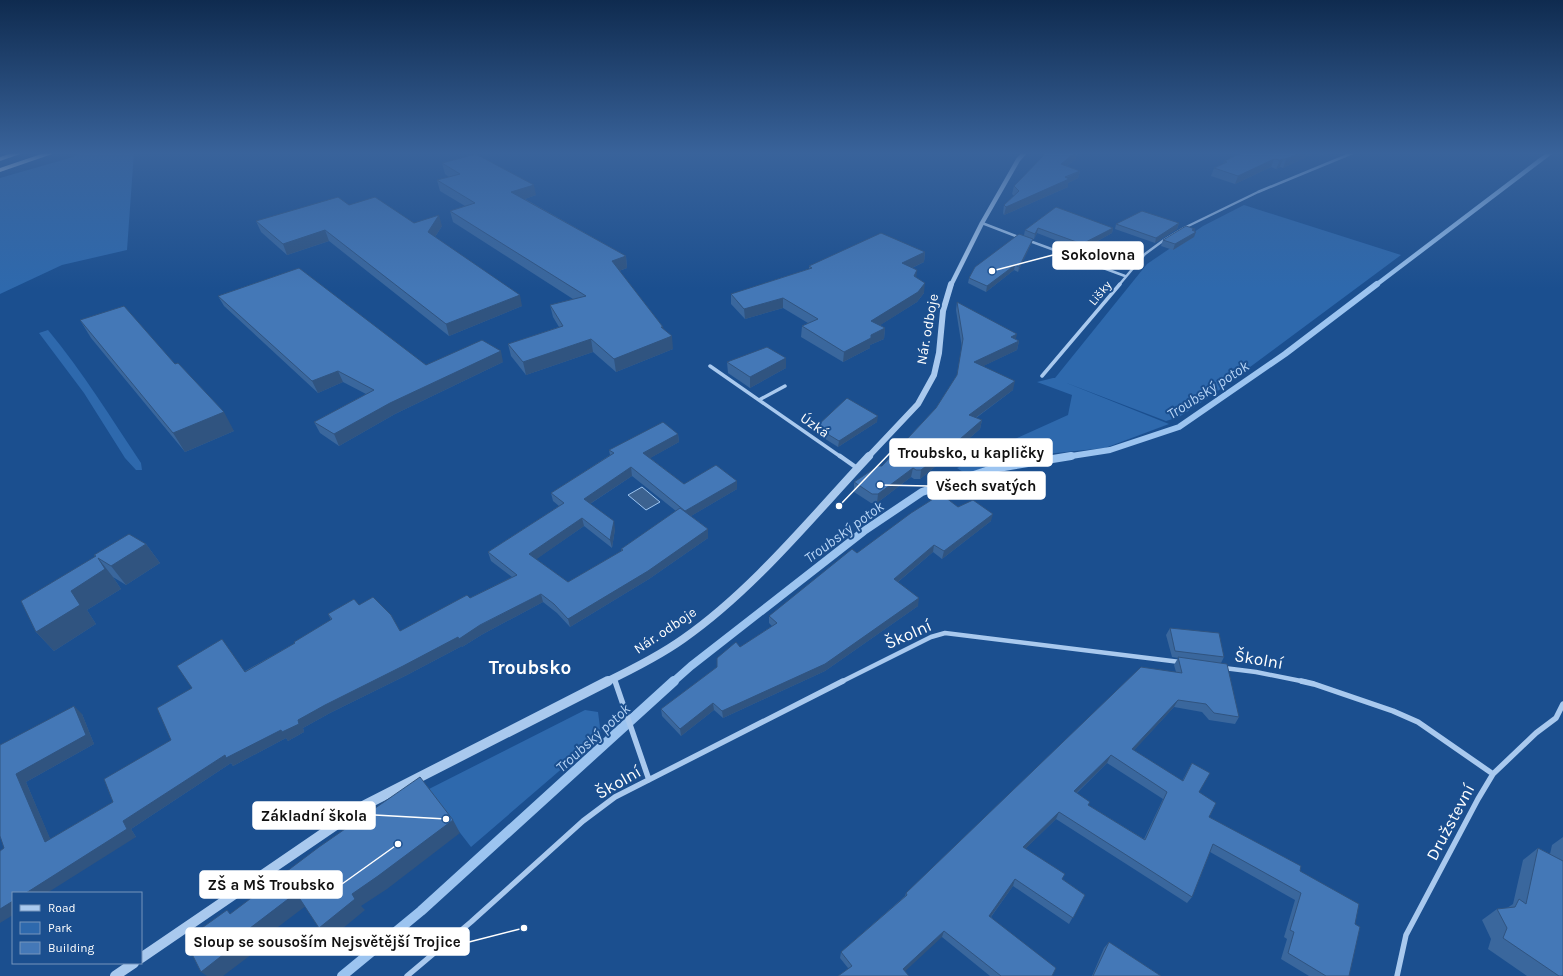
<svg xmlns="http://www.w3.org/2000/svg" width="1563" height="976" font-family="Karla,sans-serif">
<style>
.green{fill:#2e69ad}
.water{fill:#3c6290;stroke:#9cc4f0}
.lines{fill:none;stroke-linecap:round;stroke-linejoin:round}
.stream-far3{stroke:#9cc4f0;stroke-width:4.5}
.stream-far2{stroke:#9cc4f0;stroke-width:6}
.stream-far1{stroke:#9cc4f0;stroke-width:8}
.stream{stroke:#9cc4f0;stroke-width:10}
.minor-far3{stroke:#a9c9ee;stroke-width:2.5}
.minor-far2{stroke:#a9c9ee;stroke-width:3.5}
.minor-far1{stroke:#a9c9ee;stroke-width:4.5}
.minor{stroke:#a9c9ee;stroke-width:5.5}
.tertiary-far3{stroke:#a9c9ee;stroke-width:4.5}
.tertiary-far2{stroke:#a9c9ee;stroke-width:6}
.tertiary-far1{stroke:#a9c9ee;stroke-width:8}
.tertiary{stroke:#a9c9ee;stroke-width:10}
.motorway{fill:#fff;fill-rule:evenodd}
.wall{fill:#3a679d;fill-rule:evenodd}
.shaded-wall{fill:#305480}
.building{fill:#4478b7;stroke:#305480;fill-rule:evenodd}
.labels{text-anchor:middle;stroke-width:4;stroke-linejoin:round;paint-order:stroke}
.far-street-label{font-size:12px;fill:#fff;stroke:#1b4f8f}
.street-label{font-size:14px;fill:#fff;stroke:#1b4f8f}
.water-label{font-size:15px;font-style:italic;fill:#b5d3f5;stroke:#1b4f8f}
.near-street-label{font-size:17px;fill:#fff;stroke:#1b4f8f}
.near-quarter-label{font-size:19px;font-weight:bold;fill:#fff;stroke:#1b4f8f}
.leader{fill:none;stroke:#fff;stroke-width:1.5}
.callout-dot{fill:#fff;stroke:#1b4f8f;stroke-width:1.5}
.callout{fill:#fff;stroke:#fff;stroke-width:1.5}
.callout-label{font-size:15px;text-anchor:middle;font-weight:bold;fill:#111}
</style>
<rect width="100%" height="100%" fill="#1b4f8f"/>
<!-- green -->
<path class="green" d="M83 152H134L127 250 62 265 0 294V178L73 157Z
M1244 205 1401 255 1215 393 1179 417 1166 421 1064 382 1169 424 1105 448 1046 454 989 466 966 474 957 468 986 456 1004 444 1068 415 1072 395 1037 382 1053 378H1055L1147 264 1203 226Z
M48 330C83 372 111 418 141 463L142 470H136L125 458 84 393 39 333Z
M585 710 598 712 601 735 471 847 427 790Z"/>
<!-- water -->
<path class="water" d="M642 487 660 502 646 510 628 495Z"/>
<g class="lines">
<!-- stream-far3 -->
<path class="stream-far3" d="M1376 285 1551 152"/>
<!-- stream-far2 -->
<path class="stream-far2" d="M1065 457 1110 450 1179 427 1285 354 1377 284"/>
<!-- stream-far1 -->
<path class="stream-far1" d="M673 682 691 666 864 531 922 492 992 469 1071 456"/>
<!-- stream -->
<path class="stream" d="M342 976 421 911 674 681"/>
<!-- minor-far3 -->
<path class="minor-far3" d="M982 223 1021 238
M1027 240 1125 276
M1119 285 1145 254 1164 240 1184 228 1258 192 1355 152"/>
<!-- minor-far2 -->
<path class="minor-far2" d="M710 366 841 457
M1042 376 1120 284
M759 400 785 386"/>
<!-- minor-far1 -->
<path class="minor-far1" d="M840 456 857 468
M1224 668 1256 672 1306 682
M614 679 615 682
M841 682 931 637 945 633 1180 662"/>
<!-- minor -->
<path class="minor" d="M615 681 649 780
M1301 681 1314 684 1393 711 1418 722 1493 774
M407 976 471 922 583 821 615 797 843 681
M1397 976 1406 935 1478 799 1493 774 1536 733 1556 718 1563 704"/>
<!-- tertiary-far3 -->
<path class="tertiary-far3" d="M951 285 982 223 1018 160 1025 152"/>
<!-- tertiary-far2 -->
<path class="tertiary-far2" d="M868 457 918 404 934 375 939 353 943 311 951 284"/>
<!-- tertiary-far1 -->
<path class="tertiary-far1" d="M606 682C633 669 659 656 683 639 753 590 811 518 869 456"/>
<!-- tertiary -->
<path class="tertiary" d="M141 958 365 805 608 681
M115 976 134 963"/>
<!-- motorway -->
<path class="motorway" d="M15 152H26L0 161V157Z
M47 152H58L0 172V168Z"/>
</g>
<!-- wall -->
<path class="wall" d="M1077 152 1075 160 1067 166 1080 171 1078 178 1068 183V187L1004 215 1003 213 1004 205 1014 196 1012 194 1014 186Z
M1244 152H1328L1322 155 1315 153 1283 168 1280 167 1276 169 1271 167 1235 184 1211 176 1214 168 1223 164 1224 161Z
M442 163 536 195 525 199 626 256 627 268 619 271 663 327V329L673 349 616 372 593 352 526 375 511 356 508 344 559 327 553 317 550 305 573 299 453 222 450 211 465 206 440 191 437 180 449 177 445 174Z
M349 205 414 223 442 226 435 237 522 306 449 336 329 241 287 255 261 232 256 221Z
M1056 207 1113 228 1112 233 1081 250 1037 233 1034 239H1033L1031 244 1018 272 1014 270 986 292 968 283 969 278 1024 235 1025 230Z
M1179 223 1177 229 1155 243 1115 229 1116 224Z
M1195 229 1194 237 1173 250 1161 246 1163 240Z
M925 252 924 262 912 268 924 293 917 302 880 325 885 328 884 339 870 345V348L843 362 801 337 802 326 808 323 783 308 745 319 731 304V294L809 269V266Z
M218 296 426 365 503 362 395 414 339 446 320 433 314 422 366 394 343 382 318 393 224 306Z
M957 302 1019 341 1017 350 983 366 1013 390 976 418 982 420 980 429 958 448 920 479H914L911 477 877 503H871L854 492V482L882 466 936 408 957 375 962 348 956 310Z
M80 320 234 431 185 452 91 338Z
M727 362 786 368 750 388 728 373Z
M877 422 838 447 816 433V427Z
M678 434 679 442 650 458 684 484 737 489 691 516 708 529V538L649 579 570 627 557 613 543 602 483 634 462 647V646L407 675 330 713 303 728 304 732 288 741 286 738 233 766 231 763 131 829 136 837 4 848 0 745 82 714 94 744 26 782 50 839 113 802 171 740 245 671 295 643 331 620 328 614 359 605 400 631 470 598 512 577 491 561 488 552 559 506 553 501 551 493 610 455 609 450ZM632 476 676 511 621 549V551L568 582 536 559 584 526 612 548 615 529 590 504Z
M958 507 991 521 942 559 933 552 898 582 918 606 825 671 723 718 714 710 681 736 662 716 661 709 717 667 740 647 772 626 769 623V616L857 553Z
M146 544 160 563 126 585 113 577 121 589 87 610 96 624 54 651 36 632 95 557 94 555Z
M1170 628 1224 657 1221 663 1239 717 1235 724 1209 720 1202 712 1174 707 1134 750 1182 781 1192 763 1199 792 1209 817 1300 871 1355 924 1349 976H1309L1281 959 1287 939 1284 937 1295 900 1210 852 1192 897 1187 903 1056 819 1025 849 1062 879 1085 895 1069 924 1013 886 991 917 1052 976H990L942 937 848 968 840 958 841 952 905 896 906 893 1176 672 1174 665 1178 658 1172 657 1166 635ZM1107 763 1163 799 1144 839 1088 805 1077 793Z
M1563 837V976H1527L1488 949 1491 939 1482 920 1497 909 1507 908 1513 904 1523 860 1538 848 1550 854 1552 845Z
M1109 942 1161 976H1092L1104 948Z"/>
<!-- shaded-wall -->
<path class="shaded-wall" d="M1077 152 1075 160 1059 171 1061 164Z
M1302 152H1315V153L1283 168 1286 159Z
M1323 152H1328L1322 155Z
M1274 159 1271 167 1235 184 1238 176Z
M1283 159 1280 167 1276 169 1280 160Z
M1080 171 1078 178 1068 183V187L1004 215 1006 207Z
M534 185 536 195 514 203 511 192Z
M439 215 442 226 431 243 428 232Z
M1179 223 1177 229 1155 243 1156 238Z
M1038 228 1037 233 1034 239 1035 234Z
M1113 228 1112 233 1081 250 1082 244Z
M1195 229 1194 233 1196 232 1194 237 1173 250 1175 244Z
M325 230 329 241 287 255 283 244Z
M1033 239 1031 244 1018 272 1019 267Z
M925 252 924 262 901 273 902 263Z
M626 256 627 268 613 273 612 261Z
M1015 265 1014 270 986 292 987 286Z
M917 270 916 280 914 276Z
M925 283 924 293 917 302 871 331V321Z
M520 295 522 306 449 336 446 324Z
M783 298V308L745 319 744 309Z
M661 327H663L665 339 672 336 673 349 616 372 614 359Z
M885 328 884 339 870 345V348L843 362 844 352 871 335Z
M1017 334 1015 343 1011 337Z
M591 339 593 352 526 375 523 362Z
M1019 341 1017 350 973 371 974 362Z
M501 351 503 362 395 414 339 446 334 434 390 403Z
M786 358V368L750 388V377Z
M338 371 343 382 318 393 312 381Z
M1015 381 1013 390 967 424 969 415Z
M224 412 234 431 185 452 173 433Z
M878 416 877 422 838 447 839 441Z
M982 420 980 429 958 448 920 479 921 470Z
M678 434 679 442 645 461 643 453Z
M631 467 632 476 585 507 584 499Z
M913 468 911 477 877 503 878 494Z
M737 481V489L686 519 685 511Z
M993 514 991 521 942 559 944 551Z
M582 518 584 526 531 563 529 554Z
M614 521 615 529 612 548 610 540Z
M708 529V538L649 579 570 627 568 619Z
M146 544 160 563 126 585 111 566Z
M934 545 933 552 893 586 894 579Z
M98 558 113 577 121 589 87 610 96 624 54 651 36 632Z
M541 594 543 602 483 634 462 647V646L407 675 330 713 303 728 304 732 288 741 286 738 233 766 231 763 131 829 136 837 47 893H26L123 821 225 755 298 720 325 705Z
M919 598 918 606 825 671 723 718 722 711Z
M1178 700 1174 707 1129 756 1132 749Z
M713 703 714 710 681 736 680 729Z
M74 706 82 714 94 744 26 782 55 850 45 842 16 774Z
M1111 755 1107 763 1071 798 1074 791Z
M1059 812 1056 819 1020 854 1023 847Z
M453 820 460 833 387 889 361 906 365 910 330 939 319 928 352 894Z
M1015 879 1013 886 987 922 989 916Z
M296 893 307 905 253 946 256 951 223 976H207L201 972 241 935Z
M13 901V915L0 923V909Z
M944 931 942 937 901 975 903 969Z"/>
<!-- building -->
<path class="building" d="M1047 152H1076L1061 164 1080 171 1065 177 1069 179 1006 207 1004 205 1019 191 1014 186Z
M1244 152H1302L1286 159H1283L1280 160 1274 159 1238 176 1214 168 1227 162 1224 161Z
M476 154 534 185 511 192 626 256 612 261 663 327H661L672 336 614 359 591 339 523 362 508 344 563 326 550 305 586 296 450 211 475 203 437 180 460 174 442 163Z
M338 197 349 205 375 197 414 223 439 215 428 232 520 295 446 324 325 230 283 244 256 221Z
M1056 207 1113 228 1082 244 1038 228 1035 234 1025 230Z
M1142 211 1179 223 1156 238 1116 224Z
M1186 226 1195 229 1192 230 1196 232 1175 244 1163 240Z
M881 233 925 252 902 263 917 270 914 276 925 283 918 292 871 321 885 328 871 335V338L844 352 802 326 818 319 783 298 744 309 731 294 812 268 809 266Z
M1019 234 1033 239 1019 267 1015 265 987 286 969 278 975 267Z
M299 268 426 365 482 340 501 351 390 403 334 434 314 422 374 390 338 371 312 381 218 296Z
M957 302 1017 334 1011 337 1019 341 974 362 1015 381 969 415 982 420 960 439 921 470H916L913 468 878 494H872L854 482 878 466H882L936 408 957 375 963 339Z
M124 306 175 364 178 363 224 412 173 433 80 320Z
M767 347 786 358 750 377 727 362Z
M847 398 878 416 839 441 816 427Z
M663 422 678 434 643 453 684 484 716 465 737 481 685 511 631 467 584 499 614 521 610 540 582 518 529 554 568 582 623 550 621 549 680 508 708 529 648 571 568 619 554 604 541 594 480 625 459 639 458 637 403 666 325 705 298 720 299 724 282 732 281 730 226 758 225 755 123 821 127 829 26 893H13V901L0 909V851L4 848 0 836V745L74 706 86 735 16 774 45 842 113 802 104 779 171 740 157 708 192 688 177 666 222 639 245 672 295 643 294 642 332 619 328 614 354 599 359 605 373 597 391 615 400 631 467 595 470 598 517 575 488 552 564 503 551 493 614 453 609 450Z
M941 494 958 507 973 500 993 514 944 551 934 545 894 579 919 598 825 664 722 711 713 703 680 729 661 709 717 667V658L736 642 740 647 777 623 769 616 852 549 857 553 911 513Z
M129 534 146 544 111 566 98 558 105 569 71 591 80 605 36 632 21 601 96 556 94 555Z
M1170 628 1219 633 1224 657 1175 651Z
M1178 657 1227 664 1239 717 1214 713 1206 704 1178 700 1132 749 1183 781 1192 763 1210 773 1199 792 1216 803 1209 817 1301 866 1300 871 1359 904 1355 924 1360 927 1349 976H1326L1288 953 1294 932 1290 930 1301 893 1213 844 1192 897 1059 812 1023 847 1065 874 1062 879 1085 895 1073 918 1015 879 989 916 1056 968 1052 976H1001L944 931 903 969 909 976H838L852 966 841 952 907 895 906 893 1141 667 1182 673ZM1111 755 1167 792 1145 840 1088 805 1090 802 1074 791Z
M420 777 453 820 378 876 352 894 355 899 319 928 296 893 241 935 243 939 201 972 185 940 227 910 230 914 319 847Z
M1538 848 1563 861V976H1559L1503 938 1507 928 1497 909 1515 907 1519 899 1526 904Z
M1109 942 1161 976H1093Z"/>
<!-- sky -->
<linearGradient id="sky" x2="0" y2="1"><stop stop-color="#0f2b4f"/><stop offset="0.53" stop-color="#39639b"/><stop offset="1" stop-color="#39639b" stop-opacity="0"/></linearGradient>
<rect width="1563" height="289" fill="url(#sky)"/>
<g class="labels">
<!-- far-street labels -->
<g class="far-street-label">
<text transform="translate(1100 293) rotate(-50)" y="4">Lišky</text>
</g>
<!-- street labels -->
<g class="street-label">
<text transform="translate(927 329) rotate(-80)" y="5">Nár. odboje</text>
<text transform="translate(815 425) rotate(35)" y="5">Úzká</text>
<text transform="translate(665 630) rotate(-34)" y="5">Nár. odboje</text>
</g>
<!-- water labels -->
<g class="water-label">
<text transform="translate(1208 390) rotate(-33)" y="5">Troubský potok</text>
<text transform="translate(844 532) rotate(-36)" y="5">Troubský potok</text>
<text transform="translate(593 738) rotate(-42)" y="5">Troubský potok</text>
</g>
<!-- near-street labels -->
<g class="near-street-label">
<text transform="translate(908 634) rotate(-24)" y="6">Školní</text>
<text transform="translate(1259 659) rotate(10)" y="6">Školní</text>
<text transform="translate(618 782) rotate(-30)" y="6">Školní</text>
<text transform="translate(1450 822) rotate(-62)" y="6">Družstevní</text>
</g>
<!-- near-quarter labels -->
<g class="near-quarter-label">
<text x="530" y="674">Troubsko</text>
</g>
</g>
<!-- callouts -->
<path class="leader" d="M992 271L1053 255M839 506L890 453M880 485L928 486M446 819L375 815M398 844L342 884M524 928L469 942"/>
<g class="callout-dot">
<circle cx="992" cy="271" r="4"/>
<circle cx="839" cy="506" r="4"/>
<circle cx="880" cy="485" r="4"/>
<circle cx="446" cy="819" r="4"/>
<circle cx="398" cy="844" r="4"/>
<circle cx="524" cy="928" r="4"/>
</g>
<g class="callout">
<rect x="1053" y="242" width="90" height="27" rx="4"/>
<rect x="890" y="439" width="162" height="27" rx="4"/>
<rect x="928" y="472" width="117" height="27" rx="4"/>
<rect x="253" y="802" width="122" height="27" rx="4"/>
<rect x="200" y="871" width="142" height="27" rx="4"/>
<rect x="186" y="928" width="283" height="27" rx="4"/>
</g>
<g class="callout-label">
<text x="1098" y="260">Sokolovna</text>
<text x="971" y="458">Troubsko, u kapličky</text>
<text x="986" y="491">Všech svatých</text>
<text x="314" y="821">Základní škola</text>
<text x="271" y="890">ZŠ a MŠ Troubsko</text>
<text x="327" y="947">Sloup se sousoším Nejsvětější Trojice</text>
</g>
<!-- legend -->
<rect x="12" y="892" width="130" height="72" fill="#1b4f8f" stroke="#7695bc"/>
<rect x="20" y="905" width="20" height="6" fill="#a9c9ee" stroke="#7695bc"/>
<text x="48" y="912" font-size="12" fill="#ffffff">Road</text>
<rect x="20" y="922" width="20" height="12" fill="#2e69ad" stroke="#7695bc"/>
<text x="48" y="932" font-size="12" fill="#ffffff">Park</text>
<rect x="20" y="942" width="20" height="12" fill="#4478b7" stroke="#7695bc"/>
<text x="48" y="952" font-size="12" fill="#ffffff">Building</text>
</svg>
